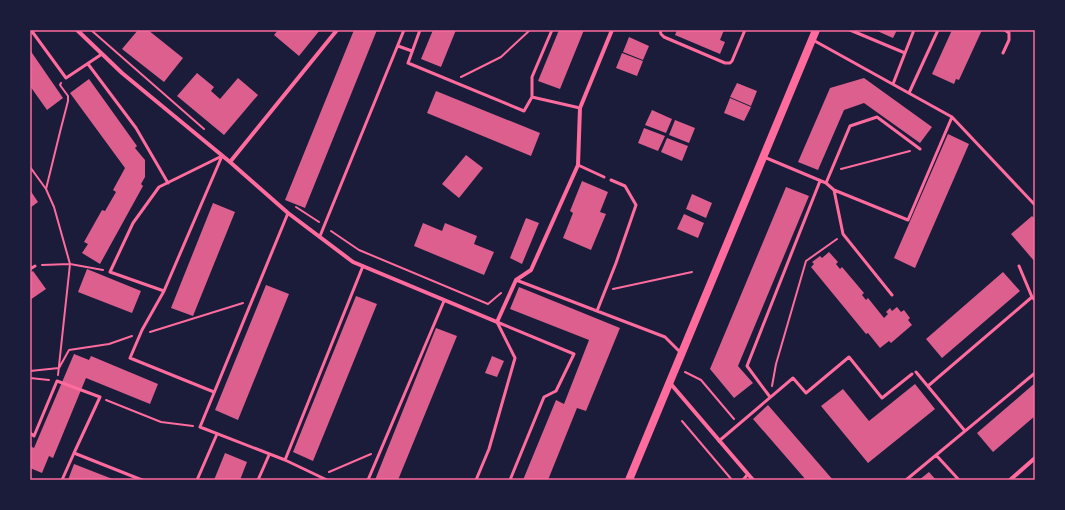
<svg xmlns="http://www.w3.org/2000/svg" width="1065" height="510" font-family="'Source Sans 3',sans-serif">
<style>
.building{fill:#dd5f8e}
.lines{fill:none;stroke-linecap:round;stroke-linejoin:round}
.path{stroke:#ff6b9d;stroke-width:2}
.service{stroke:#ff6b9d;stroke-width:3}
.minor{stroke:#ff6b9d;stroke-width:4}
.secondary{stroke:#ff6b9d;stroke-width:8}
.neatline{fill:none;stroke:#ff6b9d;stroke-width:1.5}
</style>
<rect width="100%" height="100%" fill="#1b1b3a"/>
<!-- building -->
<path class="building" d="M138 30H148L183 58 164 82 122 49Z
M278 30H320L299 56 274 35Z
M354 30H377L305 208 285 200Z
M433 30H456L441 67 421 59Z
M559 30H584L560 89 538 81Z
M677 30H724L720 40 725 42 720 54 675 35Z
M875 30H897L893 38Z
M952 30H982L959 80 956 79 954 84 932 74Z
M629 37 649 46 643 60 623 52Z
M30 50 63 98 47 110 30 86Z
M622 53 643 61 637 76 616 68Z
M197 73 214 87 211 91 220 99 238 78 258 95 224 135 177 96Z
M864 78 932 127 920 143 864 103 844 110 818 170 798 162 830 88Z
M89 79 137 146 135 148 145 160V177L141 184 143 186 100 264 82 253 88 244 84 242 102 210 105 211 116 192 113 190 125 168 70 93Z
M737 83 757 91 751 106 730 97Z
M436 91 540 133 531 156 427 113Z
M730 98 751 107 744 121 724 113Z
M652 110 672 119 666 133 645 125Z
M675 120 695 128 689 143 669 135Z
M644 128 665 136 658 151 638 143Z
M948 134 969 144 915 268 894 258Z
M667 138 688 146 682 161 661 152Z
M466 155 483 168 459 198 442 184Z
M582 181 608 192 600 212 606 214 591 250 563 238 573 213 570 211Z
M786 187 809 196 738 366 753 383 734 398 710 369Z
M30 190 38 202 30 208Z
M692 194 712 203 706 218 686 209Z
M213 203 235 212 193 316 171 308Z
M684 214 704 223 698 238 677 229Z
M1032 216 1035 219V262L1011 234Z
M526 218 539 223 522 264 510 258Z
M423 223 442 231 445 223 477 236 474 244 494 252 484 275 414 246Z
M829 252 838 262 836 264 840 269 842 267 864 293 862 295 866 300 868 298 884 318 888 314 886 312 890 308 892 311 897 307 901 312 904 310 910 318 908 320 912 325 891 343 889 341 880 348 868 333 866 334 811 267 814 264 812 262 820 256 822 258Z
M87 269 141 291 132 313 78 292Z
M33 271 46 289 30 300V273Z
M1003 272 1020 291 942 358 926 339Z
M266 285 289 294 238 420 215 410Z
M519 287 620 328 586 411 577 408 548 480H523L556 400 564 404 589 340 510 309Z
M356 296 377 304 313 461 293 452Z
M436 328 457 336 398 480H375Z
M74 354 89 360 91 356 158 384 150 404 86 378 53 458 49 456 42 473 30 468V446L34 448Z
M492 356 504 361 497 377 485 373Z
M1035 383V416L993 452 977 433Z
M915 384 935 409 868 463 821 406 843 389 869 421Z
M768 405 833 480H806L753 419Z
M225 453 247 462 240 480H214Z
M74 464 115 480H68Z
M929 472 936 480H919Z"/>
<g class="lines">
<!-- path -->
<path class="path" d="M91 30 204 129
M461 77 501 57 530 30
M30 167 46 189
M841 169 910 151
M296 207 319 222
M331 231 359 250 488 304 501 293
M42 265 70 264 103 270
M613 289 692 272
M150 332 243 303
M30 371 59 368 69 350 109 344 132 336
M685 372 701 380 734 419
M58 375 70 264 54 207 46 189 60 132 68 101V96L60 85 61 83
M30 378 49 380
M772 386 776 364 806 261 837 239
M106 400 161 422 193 426
M682 421 732 480
M329 472 371 454"/>
<!-- service -->
<path class="service" d="M31 30 66 78 102 54
M420 30 408 63 524 111 532 97 580 108
M660 30 661 34 664 37 725 63H730L732 61 745 30
M850 30 905 53 914 30
M813 40 952 117
M398 46 412 51
M1003 53 1009 40V33L1005 30
M88 64 136 128 168 183
M893 84 905 53
M909 93 938 30
M532 97V77L552 30
M222 156 164 291 110 272 133 223 159 187Z
M764 157 826 183 834 190 843 234 892 295
M578 165 604 177
M826 183 850 126 877 117 920 149
M834 190 908 220 952 117 1035 205
M288 213 200 427 285 460 327 480
M320 236 404 30
M1019 266 1032 297 1035 300
M30 269 35 266
M516 280 665 337 681 353
M164 291 142 330 130 358 214 392
M597 311 616 263 636 205 625 186 611 180
M497 322 574 354 556 391 544 397 510 480
M916 372 965 431
M928 386 1032 297
M770 397 747 366 820 181
M30 433 34 436 57 381 100 397 74 453
M719 441 793 378 806 393 849 357 882 398 912 374
M936 455 959 480
M285 460 363 266
M62 480 74 453 142 480
M197 480 217 434
M258 480 269 455
M368 480 444 301
M476 480 489 449 515 358 497 322
M743 480 748 474
M906 480 1035 373"/>
<!-- minor -->
<path class="minor" d="M77 30 122 73 230 162 288 213 353 262 497 322 516 280 531 270 578 165 580 108 612 30
M230 162 337 30
M670 383 753 480
M1010 480 1035 458"/>
<!-- secondary -->
<path class="secondary" d="M629 480 816 30"/>
</g>
<!-- border -->
<rect width="1065" height="510" fill="none" stroke="#1b1b3a" stroke-width="62"/>
<rect x="31" y="31" width="1003" height="448" class="neatline"/>
</svg>
